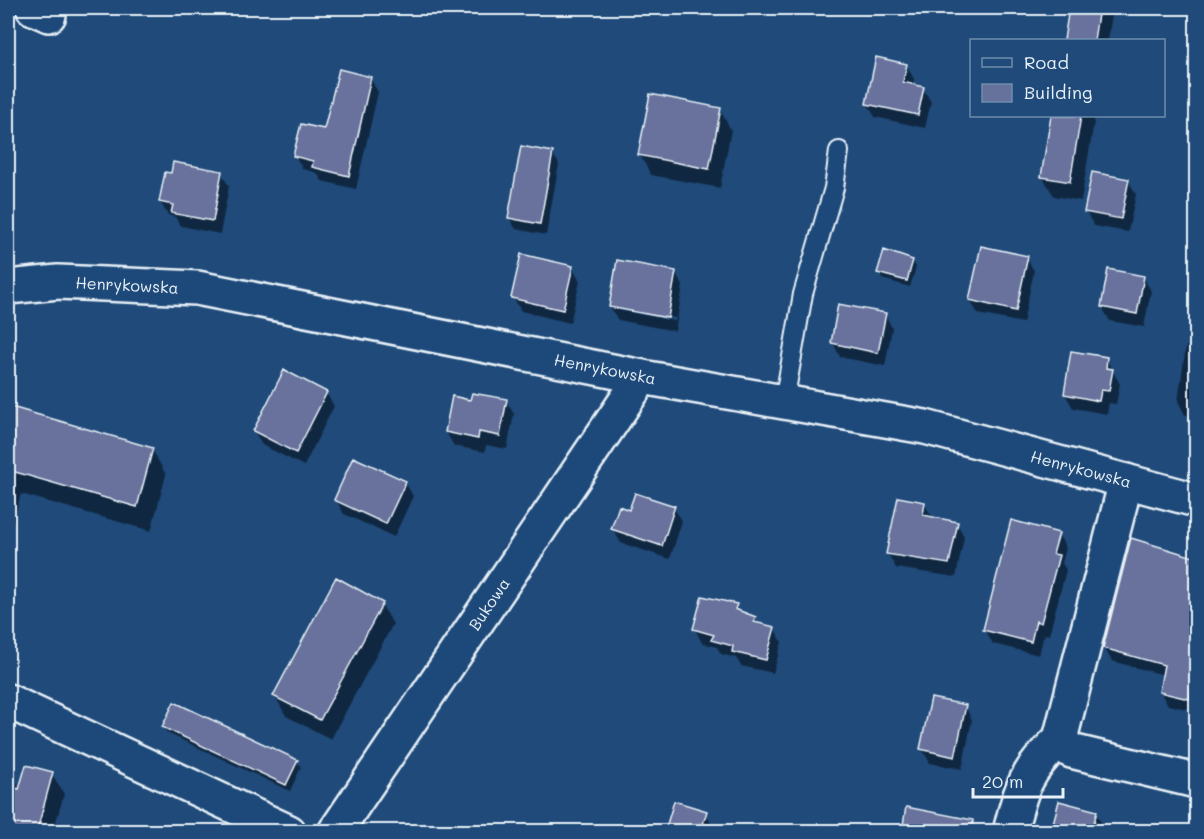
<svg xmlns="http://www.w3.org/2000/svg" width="1204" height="839" font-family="Mali,sans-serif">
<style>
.shadow{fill:#0007;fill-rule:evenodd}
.building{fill:#67729c;stroke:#e8f1f8;stroke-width:1.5}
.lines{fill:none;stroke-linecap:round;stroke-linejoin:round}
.lane-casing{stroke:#e8f1f8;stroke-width:22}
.street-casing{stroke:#e8f1f8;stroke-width:38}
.secondary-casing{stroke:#e8f1f8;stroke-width:38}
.lane{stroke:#1f4a7a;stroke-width:18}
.street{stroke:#1f4a7a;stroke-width:33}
.secondary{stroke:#1f4a7a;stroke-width:33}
.labels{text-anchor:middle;stroke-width:4.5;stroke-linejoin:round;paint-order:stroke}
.street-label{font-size:16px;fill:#e8f1f8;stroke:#1f4a7a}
</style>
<rect width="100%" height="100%" fill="#1f4a7a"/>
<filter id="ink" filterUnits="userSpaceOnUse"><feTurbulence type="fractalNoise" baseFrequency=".0167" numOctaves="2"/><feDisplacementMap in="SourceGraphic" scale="12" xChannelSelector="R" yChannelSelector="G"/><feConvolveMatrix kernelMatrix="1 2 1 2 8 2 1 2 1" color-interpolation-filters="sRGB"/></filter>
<g filter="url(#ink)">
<!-- shadow -->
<path class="shadow" d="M1071 8H1113L1108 40H1065Z
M906 65 914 79 913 86 923 88 931 102 925 128 875 117 867 103Z
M370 78 378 92 356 189 322 181 317 173 303 169 295 156 325 131Z
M720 110 731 130 720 188 651 175 640 155Z
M1053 116H1095L1081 201 1054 196 1042 176Z
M552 153 559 164 546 235 516 229 509 218Z
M221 173 229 186 220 234 181 226 175 217 168 215 160 202Z
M1128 180 1136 194 1128 232 1094 226 1086 212Z
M1027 258 1034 271 1023 323 978 314 970 300Z
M912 261 916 267 910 287 882 279 879 272Z
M572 268 580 281 570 323 521 311 513 297Z
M676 273 683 286 675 331 618 320 610 307ZM618 307 676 318 675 321 618 310Z
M1143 277 1151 291 1144 327 1110 321 1102 307Z
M885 314 892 328 885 366 840 357 833 343Z
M1186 346 1196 348V416L1185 415 1178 401Z
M1106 359 1120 384 1116 404 1109 403 1107 414 1073 408 1065 394Z
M326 393 334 406 304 466 262 445 254 431Z
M506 401 514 414 507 449 486 445 485 452 454 446 446 432 472 402Z
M8 408 152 449 166 475 151 531 21 494 8 541Z
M405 482 413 496 394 537 344 514 336 500Z
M924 504 933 518 957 523 964 537 956 577 896 568 888 554Z
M674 508 682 521 670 559 621 543 613 529 630 511Z
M1058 534 1066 548 1062 563 1066 570 1049 635 1044 634 1039 655 993 644 985 630Z
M1196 560V711L1168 705 1160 692 1164 675 1112 661 1104 648Z
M381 604 393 624 331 739 286 716 275 696Z
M736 606 740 613 755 618 759 625 774 628 782 642 773 673 741 666 736 658 721 654 717 647 702 643 695 629Z
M965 706 972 720 962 769 930 763 922 749Z
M164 727 297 761 301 767 290 791 167 733Z
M52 774 64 794 53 832H8V781L22 785Z
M675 803 706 813 712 825 732 832H667Z
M1060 803 1096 813 1103 826V832H1052Z
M907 808 941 815 951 832H903Z"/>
<!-- building -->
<path class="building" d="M1069 8H1099L1094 40H1064Z
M876 57 907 64 903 82 924 87 918 115 866 104Z
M339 69 371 77 349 176 312 167 313 161 293 156 301 124 324 129Z
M650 94 721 108 709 169 638 155Z
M1051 116H1081L1070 182 1041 177Z
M521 146 553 152 540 224 508 218Z
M173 162 222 171 213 221 171 213 173 205 159 202 165 172 171 173Z
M1092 172 1129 179 1121 219 1084 212Z
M981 246 1028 256 1016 311 969 300Z
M884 250 913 260 907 281 877 273Z
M521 254 573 266 563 310 511 298Z
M617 260 676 271 668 318 609 307Z
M1108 269 1144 276 1137 314 1101 307Z
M838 304 886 313 878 353 831 343Z
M1071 351 1107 357 1106 368 1113 369 1109 391 1101 390 1099 401 1064 394Z
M284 370 327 392 296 453 253 431Z
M472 393 507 399 500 436 479 432 478 439 445 432 452 396 470 400Z
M8 406 153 448 137 507 8 470Z
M353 457 406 481 386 524 334 500Z
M635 493 675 506 662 546 611 529 619 506 629 510Z
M898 497 925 502 923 515 958 522 949 564 886 554Z
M1011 520 1059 533 1053 554 1059 555 1041 623 1036 621 1031 642 983 630Z
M1131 538 1197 558V663L1189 699 1159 692 1164 665 1103 648Z
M336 577 383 603 320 720 273 696Z
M702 596 737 604 735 609 756 617 754 622 775 627 766 660 732 652 733 646 711 640 714 635 693 629Z
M931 698 966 705 955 757 920 749Z
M174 702 298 760 286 785 162 727Z
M26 765 53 772 37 831H8V786L19 789Z
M674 801 707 811 701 831H665Z
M1059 801 1097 811 1092 831H1051Z
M906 807 973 820 972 831H902Z"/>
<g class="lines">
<!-- lane casing -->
<g class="lane-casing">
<path id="lane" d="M784 402 803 294 834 188 839 151"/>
</g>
<!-- street casing -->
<g class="street-casing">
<path id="street" d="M33 8 49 15
M8 701 289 832
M1060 739 1071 751 1196 781
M335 832 642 377
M1010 832C1021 787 1026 771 1060 739L1126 481"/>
</g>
<!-- secondary casing -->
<g class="secondary-casing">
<path id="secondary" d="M8 287 58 282 197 288 642 377 925 427 1196 500"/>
</g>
<!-- lane -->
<use href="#lane" class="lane"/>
<!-- street -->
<use href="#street" class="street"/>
<!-- secondary -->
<use href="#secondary" class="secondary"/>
</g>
</g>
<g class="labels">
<!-- street labels -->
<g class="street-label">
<text transform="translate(127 285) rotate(3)" y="6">Henrykowska</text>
<text transform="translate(605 369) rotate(11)" y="6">Henrykowska</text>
<text transform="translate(1081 469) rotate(15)" y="6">Henrykowska</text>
<text transform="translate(489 604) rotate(-56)" y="6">Bukowa</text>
</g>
</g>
<!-- margin -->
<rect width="1204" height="839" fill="none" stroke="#1f4a7a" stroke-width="30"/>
<rect x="15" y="15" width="1174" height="809" fill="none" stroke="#e8f1f8" stroke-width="2" filter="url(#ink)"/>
<!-- legend -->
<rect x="970" y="39" width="195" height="78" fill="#1f4a7a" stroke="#6f8dac" stroke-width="1.5"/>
<rect x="982" y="58" width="30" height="9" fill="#1f4a7a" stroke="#6f8dac" stroke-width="1.5"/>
<text x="1024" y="69" font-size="18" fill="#e8f1f8">Road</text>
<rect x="982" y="84" width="30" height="18" fill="#67729c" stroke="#6f8dac" stroke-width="1.5"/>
<text x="1024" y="99" font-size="18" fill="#e8f1f8">Building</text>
<!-- scale -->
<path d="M973 788v9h90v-9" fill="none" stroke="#e8f1f8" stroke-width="3"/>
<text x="982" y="788" font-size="18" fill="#e8f1f8" stroke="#1f4a7a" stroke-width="4.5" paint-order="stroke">20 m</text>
</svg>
